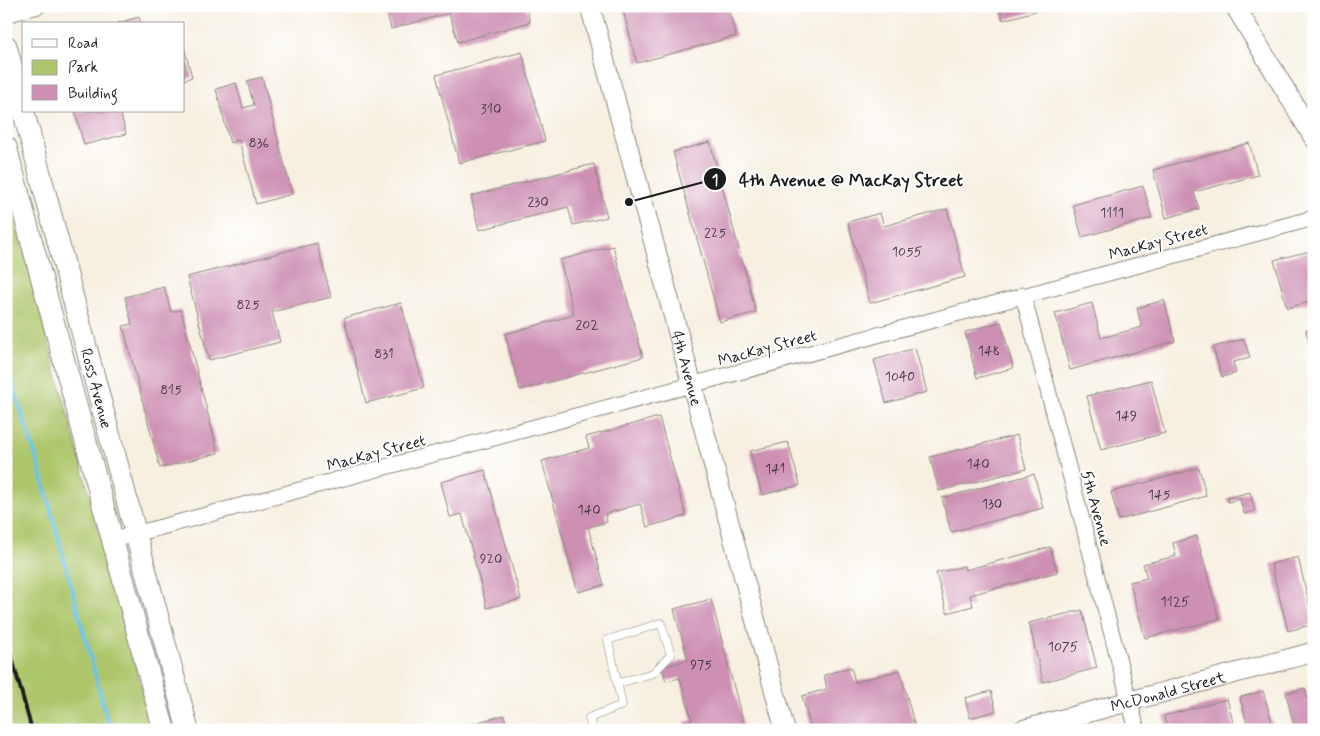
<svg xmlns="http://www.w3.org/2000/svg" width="1320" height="736" font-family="Mynerve,sans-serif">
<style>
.green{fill:#adc66b;stroke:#647144}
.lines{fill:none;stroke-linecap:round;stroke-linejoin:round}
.stream{stroke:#66c4e5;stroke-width:4}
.building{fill:#cd90b3}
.service-casing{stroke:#8a867e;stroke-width:9}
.minor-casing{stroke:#8a867e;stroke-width:17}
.tertiary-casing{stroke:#8a867e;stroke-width:21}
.secondary-casing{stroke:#8a867e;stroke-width:23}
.service{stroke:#fff;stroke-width:8}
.minor{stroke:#fff;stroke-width:15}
.tertiary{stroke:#fff;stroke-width:19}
.secondary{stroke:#fff;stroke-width:21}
.rail{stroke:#1c1c1c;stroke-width:4}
.labels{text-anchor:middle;stroke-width:4;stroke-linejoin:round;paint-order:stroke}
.number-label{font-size:14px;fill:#483942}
.street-label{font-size:16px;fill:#1c1c1c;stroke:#fff}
.leader{fill:none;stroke:#1c1c1c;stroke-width:2}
.callout-dot{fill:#1c1c1c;stroke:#fff;stroke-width:2}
.mark-label{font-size:15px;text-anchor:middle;font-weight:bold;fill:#fff}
.callout-label{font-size:18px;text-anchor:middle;font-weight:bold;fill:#1c1c1c;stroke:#fff;stroke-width:4;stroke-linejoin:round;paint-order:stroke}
</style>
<rect width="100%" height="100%" fill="#fff"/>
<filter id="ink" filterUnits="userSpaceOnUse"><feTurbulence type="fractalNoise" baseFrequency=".02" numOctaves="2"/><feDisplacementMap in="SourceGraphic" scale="10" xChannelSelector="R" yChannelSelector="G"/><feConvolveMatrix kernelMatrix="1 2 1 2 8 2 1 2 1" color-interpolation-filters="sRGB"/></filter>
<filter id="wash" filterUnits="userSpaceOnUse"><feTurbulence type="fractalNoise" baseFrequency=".0096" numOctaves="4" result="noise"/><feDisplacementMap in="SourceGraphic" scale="20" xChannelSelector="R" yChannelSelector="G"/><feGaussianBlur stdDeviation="1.12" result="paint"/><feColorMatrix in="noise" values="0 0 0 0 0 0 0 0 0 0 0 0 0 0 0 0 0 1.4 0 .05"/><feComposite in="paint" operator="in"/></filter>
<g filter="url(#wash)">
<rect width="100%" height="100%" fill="#f7f0e1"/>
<!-- green -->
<path class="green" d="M6 185 153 730H8L6 724Z"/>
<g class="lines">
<!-- stream -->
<path class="stream" d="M6 363 39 466 110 730"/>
</g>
<g id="blocks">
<!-- building -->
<path class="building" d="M385 6H526L530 22 458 42 449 13 391 29Z
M622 6H728L736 36 637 63Z
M999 6H1050V7L1003 20Z
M139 17 141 24H118V23Z
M184 47 192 77 184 80Z
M522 52 545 141 459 163 436 75Z
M262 77 292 194 256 204 239 140 230 143 216 89 236 83 243 108 254 105 247 81Z
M75 111H120L126 134 84 145Z
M710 142 756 312 720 322 673 152Z
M1249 143 1258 175 1194 192 1199 209 1166 218 1153 170Z
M594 164 607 217 573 225 568 207 479 230 471 196Z
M1143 186 1152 218 1082 237 1073 205Z
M947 209 965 277 870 303 848 222 880 213 884 226Z
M317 243 331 297 272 312 280 342 209 360 187 277Z
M613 246 643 357 520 390 505 334 574 315 560 260Z
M1314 250V301L1287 308 1274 260Z
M164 287 171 312 181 310 218 453 160 468 123 326 132 324 125 297Z
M1164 300 1175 341 1070 370 1055 313 1092 303 1101 338 1142 327 1137 308Z
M401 303 424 388 366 403 344 318Z
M1001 322 1013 368 977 378 965 332Z
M1314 328V354H1313L1306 330Z
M1244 339 1250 358 1233 362 1236 373 1222 377 1213 347Z
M915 348 927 392 886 403 874 360Z
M1151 380 1165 433 1101 450 1087 396Z
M659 417 686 516 647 527 640 504 605 514 607 522 588 527 604 585 578 592 542 461 589 448 586 437Z
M1017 435 1026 469 939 491 930 457Z
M788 442 800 485 762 495 750 451Z
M1199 468 1206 496 1119 520 1111 492Z
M485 470 521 599 487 608 462 514 450 517 441 482Z
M1034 474 1043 508 951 532 942 498Z
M1250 492 1255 511 1244 514 1240 499 1228 502 1227 498Z
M1197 536 1219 619 1145 638 1130 582 1147 578 1143 564 1176 556 1173 543Z
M1050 547 1057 572 970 595 973 606 947 613 936 573 964 566 965 570Z
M1298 557 1314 624 1288 631 1271 564Z
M711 599 745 730H687L685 722 692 720 680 678 666 681 662 667 688 660 674 609Z
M1082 610 1097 668 1043 682 1029 623Z
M851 667 855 682 900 670 915 727 906 730H811L802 696 827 689 824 675Z
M1305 688 1314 721V730H1295L1286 693Z
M991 691 996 711 970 718 965 698Z
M1263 691 1274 730H1249L1240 697Z
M1227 699 1235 730H1167L1164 716Z
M504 715 508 730H456V728Z"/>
</g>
</g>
<g filter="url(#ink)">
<use href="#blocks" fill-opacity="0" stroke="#8a867e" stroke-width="1"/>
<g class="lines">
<!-- service casing -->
<g class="service-casing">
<path id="service" d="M592 730 589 718 622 705 608 640 661 623 671 655 653 673 619 683"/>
</g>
<!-- minor casing -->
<g class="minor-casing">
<path id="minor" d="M6 15 38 6
M1023 295 1137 730
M113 540 1314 218"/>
</g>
<!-- tertiary casing -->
<g class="tertiary-casing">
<g id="tertiary">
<path id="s1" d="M590 6 785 730"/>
<path d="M1235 6 1314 138"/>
<path id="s2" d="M1022 730 1314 652"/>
</g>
</g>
<!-- secondary casing -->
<g class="secondary-casing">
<g id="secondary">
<path id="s3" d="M6 46 188 730"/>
<path d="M6 147 164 730"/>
</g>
</g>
<!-- service -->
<use href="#service" class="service"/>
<!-- minor -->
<use href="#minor" class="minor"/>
<!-- tertiary -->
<use href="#tertiary" class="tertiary"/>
<!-- secondary -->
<use href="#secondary" class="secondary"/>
<!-- rail -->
<path class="rail" d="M6 637 32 730"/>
</g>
</g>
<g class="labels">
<!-- number labels -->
<g class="number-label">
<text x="491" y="113">310</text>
<text x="259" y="147">836</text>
<text x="538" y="206">230</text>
<text x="1112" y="217">1111</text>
<text x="715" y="237">225</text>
<text x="907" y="256">1055</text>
<text x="248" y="309">825</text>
<text x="587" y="329">202</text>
<text x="989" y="355">148</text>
<text x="384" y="358">831</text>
<text x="900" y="381">1040</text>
<text x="171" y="394">815</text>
<text x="1126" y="420">149</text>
<text x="978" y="468">140</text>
<text x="775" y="473">141</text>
<text x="1159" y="499">145</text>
<text x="992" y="508">130</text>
<text x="589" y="514">140</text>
<text x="491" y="563">920</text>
<text x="1175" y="606">1125</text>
<text x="1063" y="651">1075</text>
<text x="701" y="669">975</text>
</g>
<!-- street labels -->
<g class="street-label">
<text transform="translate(1158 241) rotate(-15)" y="6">MacKay Street</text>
<text transform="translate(767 347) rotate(-15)" y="6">MacKay Street</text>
<text dy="6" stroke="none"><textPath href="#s1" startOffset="375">4th Avenue</textPath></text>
<text dy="6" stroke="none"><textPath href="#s3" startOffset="354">Ross Avenue</textPath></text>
<text transform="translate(376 452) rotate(-15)" y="6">MacKay Street</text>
<text transform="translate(1097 508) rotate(75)" y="6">5th Avenue</text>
<text dy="6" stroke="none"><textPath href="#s2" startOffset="151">McDonald Street</textPath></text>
</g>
</g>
<!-- callouts -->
<path class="leader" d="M629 202L715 179"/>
<g class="callout-dot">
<circle cx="629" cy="202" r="5"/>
<circle cx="715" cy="179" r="12"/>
</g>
<g class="mark-label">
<text x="715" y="185">1</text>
</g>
<g class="callout-label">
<text x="851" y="186">4th Avenue @ MacKay Street</text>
</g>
<!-- margin -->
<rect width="1320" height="736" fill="none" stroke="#fff" stroke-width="25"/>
<!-- legend -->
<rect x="22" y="22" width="162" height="90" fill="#ffffff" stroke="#a4a4a4"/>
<rect x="32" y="39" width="25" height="8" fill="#ffffff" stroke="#a4a4a4"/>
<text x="68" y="48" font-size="15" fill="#1c1c1c">Road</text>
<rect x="32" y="60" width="25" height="15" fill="#adc66b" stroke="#a4a4a4"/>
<text x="68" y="72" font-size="15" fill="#1c1c1c">Park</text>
<rect x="32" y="85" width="25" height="15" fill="#cd90b3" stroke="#a4a4a4"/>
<text x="68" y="98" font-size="15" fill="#1c1c1c">Building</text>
</svg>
